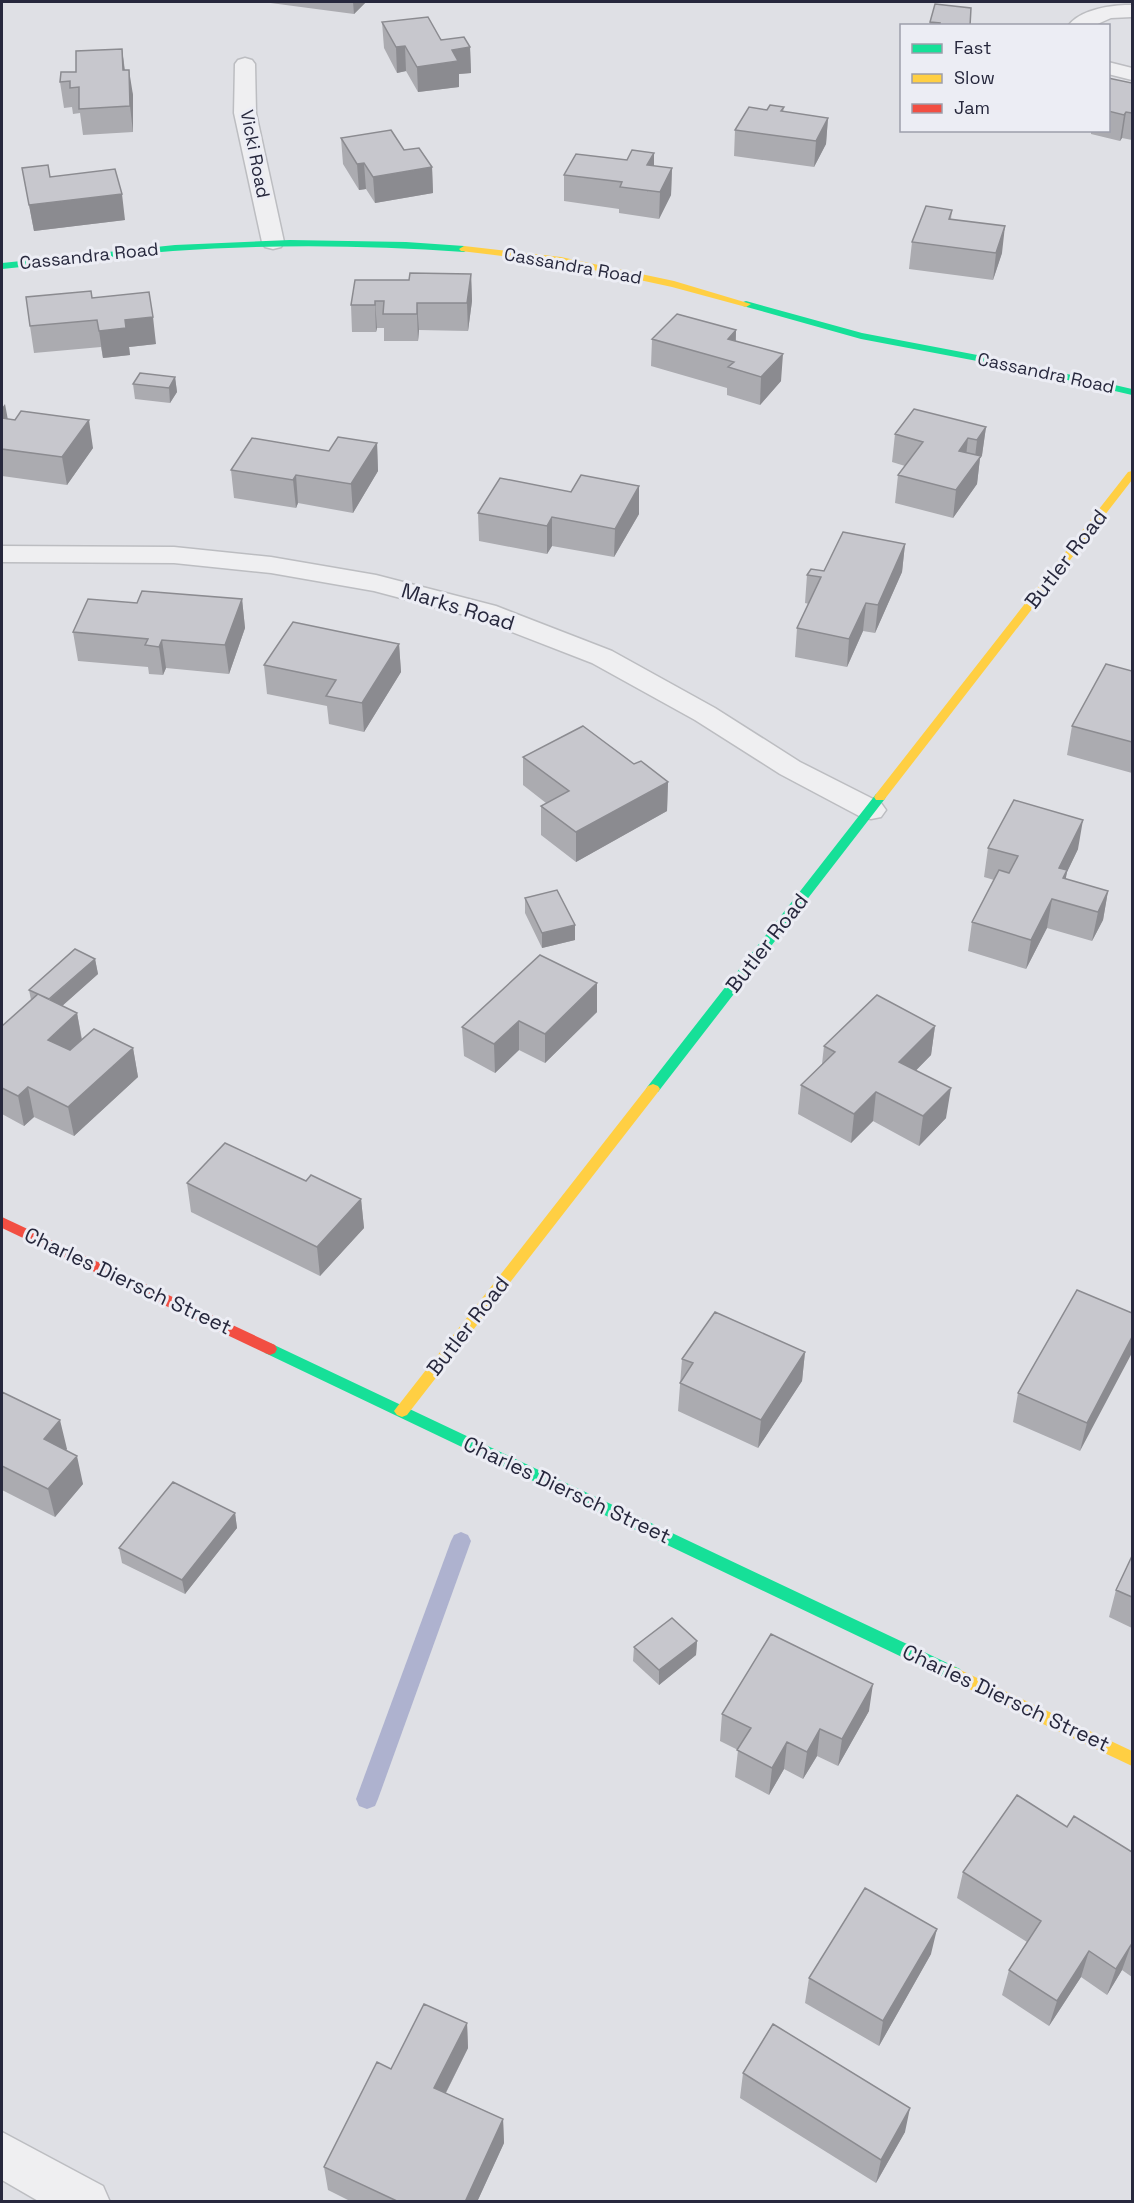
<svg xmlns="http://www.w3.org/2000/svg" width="1134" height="2203" font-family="'Space Grotesk',sans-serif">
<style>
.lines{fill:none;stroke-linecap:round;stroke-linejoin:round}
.stream{fill:#aeb2cf;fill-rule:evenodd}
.street-casing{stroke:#bcbdc1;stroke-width:3}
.street{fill:#efeff1;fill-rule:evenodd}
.fast{fill:#16e098;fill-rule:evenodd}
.slow{fill:#ffcf43;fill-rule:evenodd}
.jam{fill:#f24e42;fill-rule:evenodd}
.wall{fill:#ababb0}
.shaded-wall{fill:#8b8b90}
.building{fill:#c7c7cd;stroke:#8b8b90;stroke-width:1.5}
.labels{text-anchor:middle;stroke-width:6;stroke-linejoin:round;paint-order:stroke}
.far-street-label{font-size:18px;fill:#27283d;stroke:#ecedf4}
.street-label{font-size:21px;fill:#27283d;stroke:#ecedf4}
</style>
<rect width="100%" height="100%" fill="#dfe0e5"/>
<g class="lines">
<!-- stream -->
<path class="stream" d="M461 1532 468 1535 471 1541 378 1799 375 1806 367 1809 359 1806 356 1799 451 1541 454 1535Z"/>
<!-- street casing -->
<g class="street-casing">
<path id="street" d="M1125 5H1132V17L1111 18 1093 26H1068C1080 10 1107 6 1125 5Z
M245 58 252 60 255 64 256 113 284 242 281 247 273 249 265 247 262 242 234 113 235 64 238 60Z
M1108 62 1132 68V80L1108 74Z
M2 546 174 547 271 557 376 575 496 606 612 651 715 708 800 762 881 803 886 810 881 817 871 819 861 817 780 774 695 720 592 663 476 618 374 591 271 573 174 563 2 562Z
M2 2132 103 2186 110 2202H40L2 2180Z"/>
</g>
<!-- street -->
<use href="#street" class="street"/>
<!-- fast -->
<path class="fast" d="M290 240 406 242 464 246 469 249 464 252C367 245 270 244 173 251 116 255 59 264 2 269V263L175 245Z
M746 301 862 333 1024 364 1132 389V395L1024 370 861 339 743 306V302Z
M880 793 886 797 884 800 658 1092H648L646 1089 648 1086 876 794Z
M270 1343 960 1669 962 1674 960 1679 954 1681 948 1679 265 1353 263 1349 265 1345Z"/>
<!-- slow -->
<path class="slow" d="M464 246 561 257 674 281 751 304 746 307 672 287 561 263 461 251 459 249Z
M1132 471V480L884 800H876L874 797 876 794 1128 472Z
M653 1084 658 1086 660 1089 658 1092 407 1415 402 1417 397 1415 394 1411 397 1407 648 1086Z
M954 1667 1132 1751V1766L948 1679 946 1674 948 1669Z"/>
<!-- jam -->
<path class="jam" d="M2 1217 275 1345 277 1349 275 1353 270 1355 265 1353 2 1228Z"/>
</g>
<!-- wall -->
<path class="wall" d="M263 2H366L354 14Z
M382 22 470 47 471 73 459 74V87L418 92 406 71 397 73 384 48Z
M930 22 970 26H929Z
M122 49 125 70 133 95V132L83 135 80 113 73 114 72 107 64 108 60 82 76 72Z
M1108 78 1132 83V140L1122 138 1120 141 1091 134V130H1108Z
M784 107 783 112 828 118 826 144 814 167 734 156 735 130 767 110Z
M341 138 404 150 432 167 433 193 375 203 366 189 359 190 343 164Z
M654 166 672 168 671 195 659 219 619 213V209L564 201V175Z
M22 168 50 177 125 220 34 231Z
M952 210 951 219 1002 253 993 280 909 269 912 242Z
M471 274 472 301 468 331 419 330 418 341H384V328H377L376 332H352L351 305 409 280Z
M92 298 156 344 129 347 130 355 103 358 101 347 34 353 30 326Z
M736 330V341L781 381 760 405 727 395V388L651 366 652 339Z
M175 377 177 392 170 403 135 399 133 384Z
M2 403 7 419 93 448 67 485 2 476Z
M986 427 982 455 980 458 977 484 953 518 895 503 898 475 905 466 892 462 895 434Z
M377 443 378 471 353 513 298 503 296 508 234 498 231 470 329 451Z
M478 513 639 514 614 557 552 546 547 554 479 541Z
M905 544 902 572 875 633 863 631 847 667 795 657 797 628 809 604 805 603 807 575 824 571Z
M242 599 245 628 229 674 166 668 163 675 149 674 148 667 78 661 73 632 137 603Z
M399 644 401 672 364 732 329 724 327 706 267 694 264 665Z
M1132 671V773L1067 755 1072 726Z
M523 757 634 764 668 782 667 811 576 862 541 835V806L546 803 523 785Z
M988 848 1078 849 1067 872 1065 879 1108 891 1103 920 1092 941 1047 928 1026 969 968 951 972 922 994 880 984 877Z
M525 898 575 925V940L542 948 525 913Z
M95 959 98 974 62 1006 77 1013 82 1039 133 1048 138 1077 74 1136 34 1117 24 1126 2 1114V1026L31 1000 29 990Z
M597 983V1012L545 1063 519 1050 495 1073 464 1056 462 1027Z
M935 1026 931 1055 916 1070 946 1118 919 1146 873 1121 851 1143 798 1114 801 1085 822 1064 824 1046Z
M306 1181 361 1199 364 1228 320 1276 191 1212 187 1183Z
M1132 1313 1080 1451 1013 1422 1018 1393Z
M805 1352 802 1381 758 1448 678 1411 682 1359Z
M2 1392 67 1449 66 1450 83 1484 55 1517 2 1490Z
M235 1513 237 1528 185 1594 122 1563 119 1548Z
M1132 1556V1628L1109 1617 1116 1590Z
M697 1641 696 1655 659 1685 633 1661 634 1647Z
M869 1711 838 1766 817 1756 803 1779 784 1769 769 1795 735 1777 738 1750 720 1741 722 1714Z
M1067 1827 1132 1852V1977L1122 1970 1107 1995 1081 1977 1049 2026 1002 1995 1009 1970 1027 1942 957 1898 963 1872Z
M931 1954 879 2046 805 2003 809 1978Z
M467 2023 468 2048 446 2093 503 2119 504 2143 477 2202H352L328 2190 324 2167 391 2069Z
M743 2073 905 2132 876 2183 740 2098Z"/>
<!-- shaded-wall -->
<path class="shaded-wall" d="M353 2H366L354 14Z
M405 46 406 71 397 73 396 47Z
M470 47 471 73 459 74V87L418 92 417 67 452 50Z
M122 49 125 74 123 70Z
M129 70 133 95V132L130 106Z
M1126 112 1122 138 1120 141 1124 115Z
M828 118 826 144 814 167 816 141Z
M654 153V179L647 192V165Z
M364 163 366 189 359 190 357 164Z
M432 167 433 193 375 203 373 177Z
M672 168 671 195 659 219 660 192Z
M122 194 125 220 34 231 29 205Z
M1005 226 1002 253 993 280 996 253Z
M471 274 472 301 468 331 467 303Z
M375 301 377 328 376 332 375 305Z
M417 303 419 330 418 341 417 314Z
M153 317 156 344 129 347 130 355 103 358 99 331 125 320Z
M736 330 735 357 728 339Z
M783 354 781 381 760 405 761 377Z
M175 377 177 392 170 403 169 388Z
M5 404 10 431 2 442V408Z
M89 420 93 448 67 485 62 457Z
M986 427 982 455 980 458 977 484 953 518 956 490 974 466 977 440Z
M968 438 965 466 959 451Z
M377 443 378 471 353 513 351 484Z
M296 475 298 503 296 508 293 480Z
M639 486V514L614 557 615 529Z
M552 517V546L547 554V526Z
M905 544 902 572 875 633 878 605Z
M242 599 245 628 229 674 225 645Z
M866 603 863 631 847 667 849 639Z
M162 640 166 668 163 675 159 647Z
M399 644 401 672 364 732 362 703Z
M668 782 667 811 576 862V832Z
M1083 820 1078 849 1067 872 1062 899 1059 868Z
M1108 891 1103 920 1092 941 1098 912Z
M1052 899 1047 928 1026 969 1031 940Z
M575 925V940L542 948V933Z
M95 959 98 974 52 1015 49 1000Z
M597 983V1012L545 1063V1034Z
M77 1013 82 1042 53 1069 48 1040Z
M519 1021V1050L495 1073 494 1044Z
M935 1026 931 1055 896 1091 899 1062Z
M133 1048 138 1077 74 1136 68 1107Z
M28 1087 34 1117 24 1126 18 1096Z
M951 1088 946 1118 919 1146 923 1116Z
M876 1092 873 1121 851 1143 854 1114Z
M361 1199 364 1228 320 1276 317 1247Z
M1132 1337V1353L1080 1451 1087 1423Z
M805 1352 802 1381 758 1448 761 1420Z
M60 1420 67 1449 51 1468 44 1439Z
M77 1456 83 1484 55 1517 48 1489Z
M235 1513 237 1528 185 1594 182 1580Z
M697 1641 696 1655 659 1685V1670Z
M873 1684 869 1711 838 1766 842 1739Z
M820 1729 817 1756 803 1779 807 1752Z
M787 1742 784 1769 769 1795 772 1768Z
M937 1929 931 1954 879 2046 883 2021Z
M1131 1945 1122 1970 1107 1995 1116 1969Z
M1089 1951 1081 1977 1049 2026 1057 2001Z
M467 2023 468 2048 436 2112 434 2088Z
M910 2108 905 2132 876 2183 881 2160Z
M503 2119 504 2143 477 2202H465Z"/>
<!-- building -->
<path class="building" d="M935 4 971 8 970 26H939L940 23 930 22Z
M428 17 441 40 464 37 470 47 452 50 458 61 417 67 405 46 396 47 382 22Z
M122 49 123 70H129L130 106 79 109V87L70 88V81L60 82 61 72H76V51Z
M1108 78 1132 83V113L1126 112 1124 115 1108 111Z
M770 105 784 107 781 111 828 118 816 141 735 130 749 107 767 110Z
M391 130 404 150 419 148 432 167 373 177 364 163 357 164 341 138Z
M632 150 654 153 647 165 672 168 660 192 620 187 622 182 564 175 576 154 627 160Z
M48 165 50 177 115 169 122 194 29 205 22 168Z
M926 206 952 210 949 219 1005 226 996 253 912 242Z
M410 273 471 274 467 303H417V314H383L384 301H375V305H351L355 280H409Z
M91 291 92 298 149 292 153 317 125 320 126 328 99 331 97 320 30 326 26 297Z
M677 314 736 330 728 339 783 354 761 377 728 367 734 362 652 339Z
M140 373 175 377 169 388 133 384Z
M914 409 986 427 977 440 968 438 959 451 981 456 956 490 898 475 923 442 895 434Z
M21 411 89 420 62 457 2 449V418L15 420Z
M338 437 377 443 351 484 296 475 293 480 231 470 252 438 329 451Z
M581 475 639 486 615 529 552 517 547 526 478 513 500 478 571 492Z
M843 532 905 544 878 605 866 603 849 639 797 628 821 577 807 575 811 569 824 571Z
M142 591 242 599 225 645 162 640 159 647 145 645 148 639 73 632 88 599 137 603Z
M293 622 399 644 362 703 326 696 336 680 264 665Z
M1106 664 1132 671V742L1072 726Z
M583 726 634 764 641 761 668 782 576 832 541 806 569 791 523 757Z
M1014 800 1083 820 1059 868 1067 870 1063 878 1108 891 1098 912 1052 899 1031 940 972 922 999 870 1009 873 1018 856 988 848Z
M557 890 575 925 542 933 525 898Z
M75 949 95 959 49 999 29 990Z
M540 955 597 983 545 1034 519 1021 494 1044 462 1027Z
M38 994 77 1013 48 1040 70 1050 94 1029 133 1048 68 1107 28 1087 18 1096 2 1088V1026Z
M877 995 935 1026 899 1062 951 1088 923 1116 876 1092 854 1114 801 1085 835 1052 824 1046Z
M225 1143 306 1181 311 1175 361 1199 317 1247 187 1183Z
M1077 1290 1132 1313V1337L1087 1423 1018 1393Z
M715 1312 805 1352 761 1420 680 1383 693 1363 682 1359Z
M2 1392 60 1420 44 1439 77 1456 48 1489 2 1466Z
M173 1482 235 1513 182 1580 119 1548Z
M1132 1556V1597L1116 1590Z
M672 1618 697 1641 659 1670 634 1647Z
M771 1634 873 1684 842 1739 820 1729 807 1752 787 1742 772 1768 737 1750 751 1728 722 1714Z
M1017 1795 1067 1827 1074 1816 1132 1852V1946L1131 1945 1116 1969 1089 1951 1057 2001 1009 1970 1041 1921 963 1872Z
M865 1888 937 1929 883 2021 809 1978Z
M424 2004 467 2023 434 2088 503 2119 465 2202H399L324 2167 377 2062 391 2069Z
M773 2024 910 2108 881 2160 743 2073Z"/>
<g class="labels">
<!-- far-street labels -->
<g class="far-street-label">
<text transform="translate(255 154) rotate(79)" y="6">Vicki Road</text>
<text transform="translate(89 256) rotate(-6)" y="6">Cassandra Road</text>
<text transform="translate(573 266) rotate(10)" y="6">Cassandra Road</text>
<text transform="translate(1046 373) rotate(12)" y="6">Cassandra Road</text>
</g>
<!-- street labels -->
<g class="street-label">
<text transform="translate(1066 559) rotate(-52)" y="7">Butler Road</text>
<text transform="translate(458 607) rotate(17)" y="7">Marks Road</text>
<text transform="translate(767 943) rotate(-52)" y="7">Butler Road</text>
<text transform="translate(128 1281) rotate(25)" y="7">Charles Diersch Street</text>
<text transform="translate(468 1326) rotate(-52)" y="7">Butler Road</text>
<text transform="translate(567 1490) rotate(25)" y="7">Charles Diersch Street</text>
<text transform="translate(1006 1698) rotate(25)" y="7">Charles Diersch Street</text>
</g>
</g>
<!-- border -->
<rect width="1134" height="2203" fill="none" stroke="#27283d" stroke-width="6"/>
<!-- legend -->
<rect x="900" y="24" width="210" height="108" fill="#ecedf4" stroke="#9d9eab" stroke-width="1.5"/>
<rect x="912" y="44" width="30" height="9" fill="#16e098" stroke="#9d9eab" stroke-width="1.5"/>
<text x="954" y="54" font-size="18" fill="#27283d">Fast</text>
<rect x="912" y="74" width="30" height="9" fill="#ffcf43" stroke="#9d9eab" stroke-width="1.5"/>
<text x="954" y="84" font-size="18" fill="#27283d">Slow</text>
<rect x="912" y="104" width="30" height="9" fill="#f24e42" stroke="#9d9eab" stroke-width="1.5"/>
<text x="954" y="114" font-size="18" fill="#27283d">Jam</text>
</svg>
